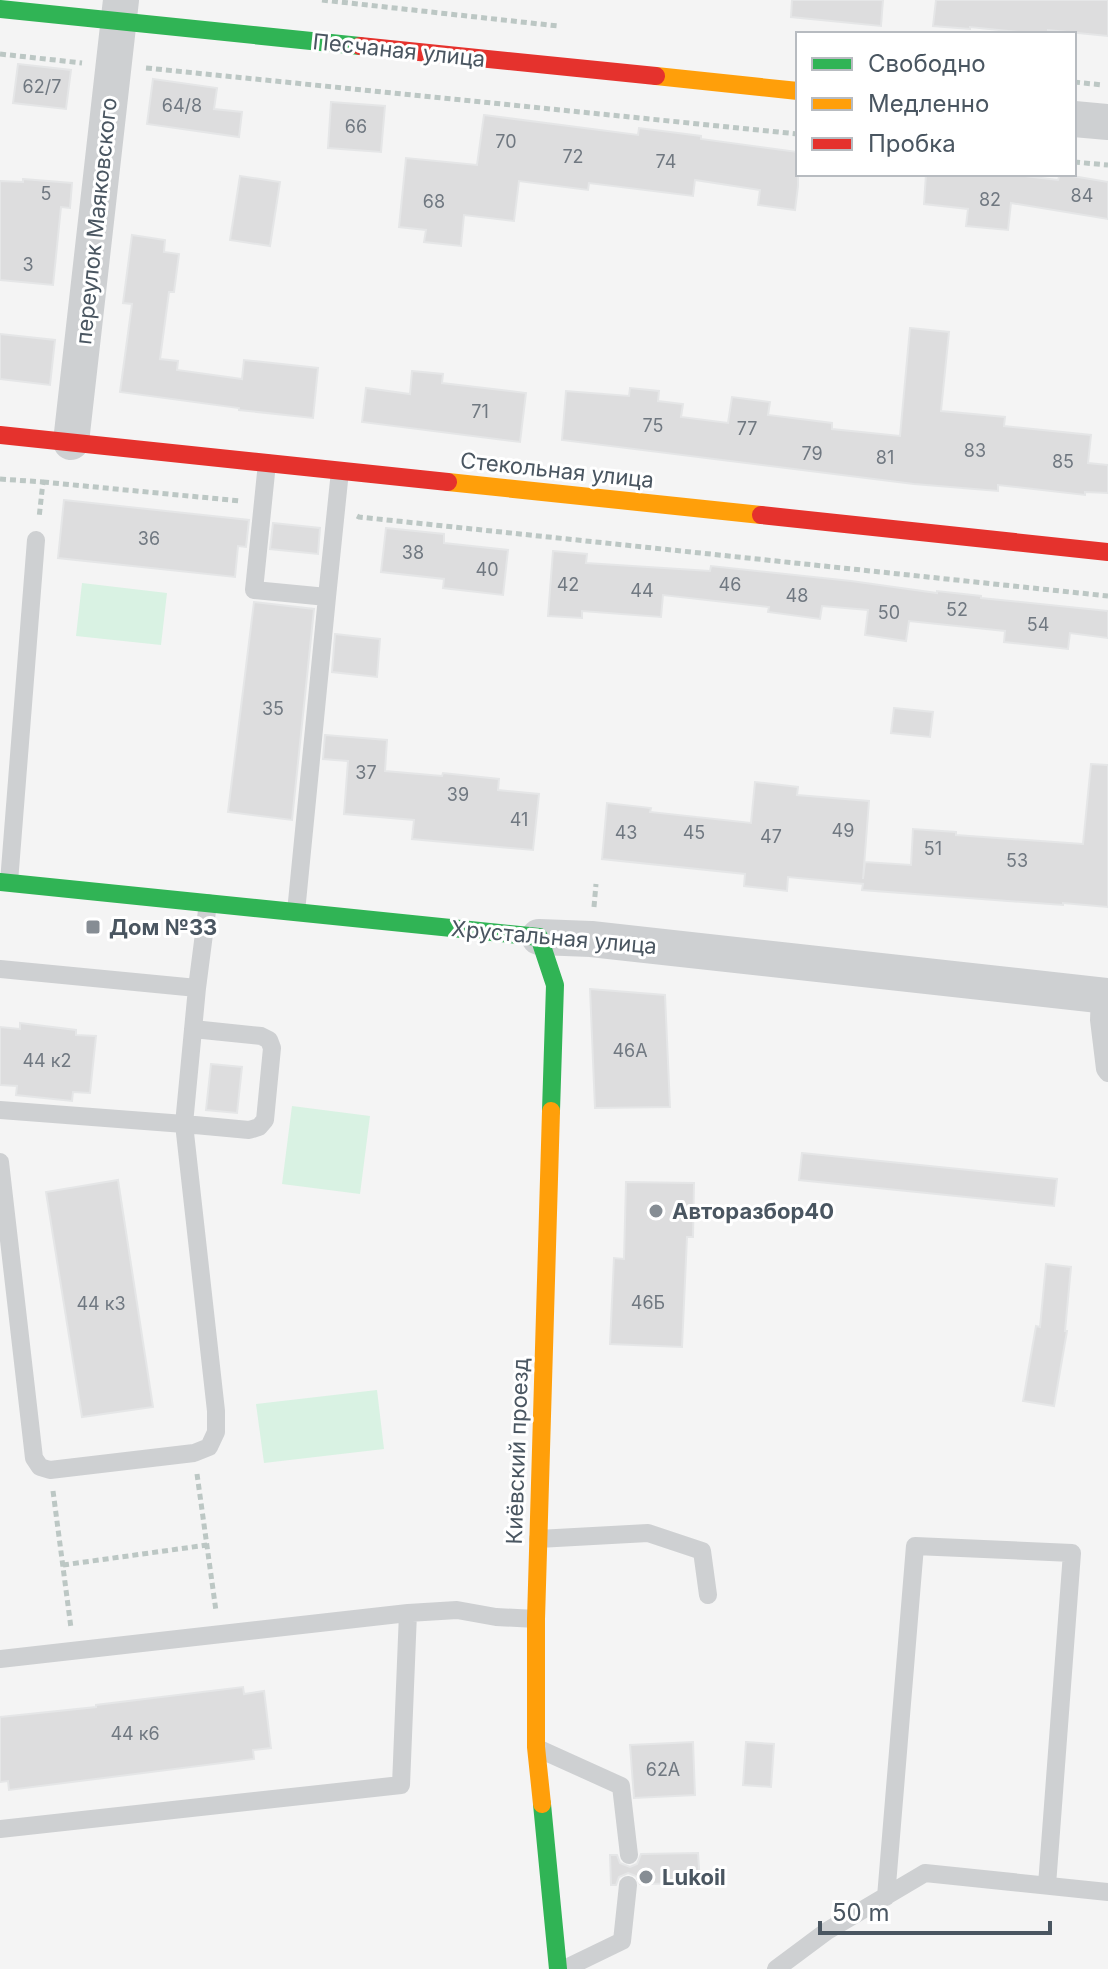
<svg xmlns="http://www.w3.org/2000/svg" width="1108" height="1969" font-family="Inter,sans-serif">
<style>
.green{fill:#d9f2e3}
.building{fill:#ddddde;stroke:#e5e6e7;stroke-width:2}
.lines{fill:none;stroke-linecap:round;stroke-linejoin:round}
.path{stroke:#bcc7c4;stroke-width:5;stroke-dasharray:6 4;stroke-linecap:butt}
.lane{stroke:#ced0d2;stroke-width:18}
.street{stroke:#ced0d2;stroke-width:36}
.fast{stroke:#30b455;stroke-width:18}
.slow{stroke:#ff9f0a;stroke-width:18}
.jam{stroke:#e5322d;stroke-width:18}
.poi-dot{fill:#868d94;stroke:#fff;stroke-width:3}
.labels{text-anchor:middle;stroke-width:6;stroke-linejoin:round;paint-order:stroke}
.number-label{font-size:18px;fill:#707881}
.street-label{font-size:22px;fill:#4a5661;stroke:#fff}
.poi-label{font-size:22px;font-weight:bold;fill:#4a5661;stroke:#fff;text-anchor:start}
</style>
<rect width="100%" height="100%" fill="#f4f4f4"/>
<!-- green -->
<path class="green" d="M82 583 167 593 161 645 76 636Z
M292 1106 370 1116 360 1194 282 1184Z
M377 1390 384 1449 264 1463 256 1404Z"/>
<!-- building -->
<path class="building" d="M792 0H883L881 26 791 17Z
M936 0H1108V36L1048 30V34H1036L970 27V29L933 26Z
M18 64 71 70 66 109 13 103Z
M153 79 217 88 214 109 242 112 239 137 147 124Z
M331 102 385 106 381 152 328 148Z
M484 115 638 135 639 128 701 136V139L798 152V186L795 210 758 205 760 190 695 180 693 196 589 183 588 190 519 181 514 221 464 215 461 246 424 242 426 230 399 227 406 158 477 165Z
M926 174H1007L1058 180 1060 174 1108 182V219L1011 203 1008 230 966 226 968 209 924 204Z
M240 176 280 182 270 246 230 240Z
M23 179 72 183 70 208 61 207 53 285 0 280V181L23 182Z
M132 235 165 240 164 252 179 254 174 292H169L160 359 178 361 177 370 242 379 244 360 318 368 313 418 239 410V408L120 392 132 304 123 303Z
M910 328 949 332 941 411 1005 417 1004 426 1091 435 1088 463 1108 465V493L1085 492V495L998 485V491L914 484 562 440 566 391 629 396 630 388 659 391 658 401 683 404 681 417 728 423 732 397 770 402 768 415 832 423V429L900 436Z
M0 334 55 340 50 385 0 379Z
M412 371 443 374 442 383 526 393 520 442 362 422 366 388 410 394Z
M64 500 249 520 246 547 238 546 235 577 58 558Z
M273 523 320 528 318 554 270 549Z
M386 528 444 534V543L508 550 503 595 443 588 444 579 381 572Z
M553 551 587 554 586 563 710 571 711 566 851 581 937 593V591L981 596V598L1108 611V638L1070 633 1068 649 1004 642 1005 631 909 621 906 641 865 635 868 610 822 606 820 619 768 612 769 607 663 595 661 617 582 611V618L548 616Z
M254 602 314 609 292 820 228 812Z
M335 634 380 639 377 677 332 672Z
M894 708 933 712 930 737 891 733Z
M325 735 387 740 385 771 442 776 443 773 499 779 498 790 539 794 533 850 412 839 414 820 344 814 348 761 323 759Z
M1091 764 1108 765V907L1063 903V905L862 890 863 884 788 877 787 891 744 886 745 874 602 859 607 803 651 808 650 812 751 823 755 782 798 787 797 795 869 801 863 879 865 862 911 865 913 829 956 832V835L1083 844Z
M590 989 665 995 670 1107 595 1108Z
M20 1023 76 1030V1035L96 1036 90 1093 73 1092 72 1101 16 1095 17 1086 0 1085V1027L20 1029Z
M211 1064 242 1067 237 1113 206 1110Z
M802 1153 1057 1179 1054 1206 799 1180Z
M118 1180 153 1407 82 1417 46 1192Z
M626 1182 694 1183 693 1237H687L682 1347 610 1344 614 1258 624 1259Z
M1046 1264 1071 1267 1065 1331H1067L1054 1406 1023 1401 1036 1326 1040 1327Z
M243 1687 244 1694 264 1691 271 1748 253 1750 254 1759 9 1790 8 1781 0 1782V1717L96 1707V1705Z
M693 1742 695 1795 634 1798 630 1745Z
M746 1742 774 1744 771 1787 743 1785Z
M698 1853 700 1883 640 1884 636 1876 628 1873 619 1877 616 1885H611L610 1855H617L620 1863 630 1867 637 1864 641 1854Z"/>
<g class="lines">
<!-- path -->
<path class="path" d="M322 0 558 26
M0 54 82 63
M146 68 798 134
M1074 82 1103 85
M1074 162 1108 165
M0 479 43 482 39 518
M43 482 241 501
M357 516 359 517 1108 596
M594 907 596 884
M197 1474 216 1611
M53 1491 71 1628
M63 1565 207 1545"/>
<!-- lane -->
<path class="lane" d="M267 463 254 590 327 597 340 471
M9 882 36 540
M296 912 327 597
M0 969 197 988 208 903
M1100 995 1099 1020 1105 1069 1108 1073
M193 1029 261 1036 269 1040 272 1048 265 1120 259 1127 249 1130 184 1124 197 988
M0 1110 184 1124 216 1411V1432L209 1447 194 1453 50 1470 40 1467 34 1458 0 1162
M538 1539 648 1533 702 1551 708 1595
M0 1659 408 1613 457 1610 496 1617 536 1619
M537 1748 621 1786 629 1855
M0 1829 401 1785 408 1613
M886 1897 915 1546 1072 1553 1047 1885
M564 1969 622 1941 628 1885
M776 1969 827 1931 925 1873 1108 1892"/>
<!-- street -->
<path class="street" d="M1074 119 1108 122
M71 442 121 0
M539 937 591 939 1108 996"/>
<!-- fast -->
<path class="fast" d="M0 9 360 46
M0 882 539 937 555 985 551 1111
M542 1804 558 1969"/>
<!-- slow -->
<path class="slow" d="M656 76 798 91
M448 482 761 515
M542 1804 536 1747V1619L551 1111"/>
<!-- jam -->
<path class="jam" d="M360 46 656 76
M0 435 448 482
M761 515 1108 552"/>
</g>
<!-- markers -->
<g class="poi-dot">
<rect x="85" y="919" width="16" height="16" rx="4"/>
<circle cx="656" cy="1211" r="8"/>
<circle cx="646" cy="1877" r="8"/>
</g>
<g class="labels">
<!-- number labels -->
<g class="number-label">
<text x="42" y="93">62/7</text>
<text x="182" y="112">64/8</text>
<text x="356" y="133">66</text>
<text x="506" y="148">70</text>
<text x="573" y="163">72</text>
<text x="666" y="168">74</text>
<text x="46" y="200">5</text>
<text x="1082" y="202">84</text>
<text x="990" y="206">82</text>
<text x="434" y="208">68</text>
<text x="28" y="271">3</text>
<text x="480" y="418">71</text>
<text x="653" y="432">75</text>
<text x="747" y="435">77</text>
<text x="975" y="457">83</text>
<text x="812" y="460">79</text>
<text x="885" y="464">81</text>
<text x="1063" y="468">85</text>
<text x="149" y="545">36</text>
<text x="413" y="559">38</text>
<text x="487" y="576">40</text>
<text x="568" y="591">42</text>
<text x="730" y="591">46</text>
<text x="642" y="597">44</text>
<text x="797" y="602">48</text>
<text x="957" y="616">52</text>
<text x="889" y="619">50</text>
<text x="1038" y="631">54</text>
<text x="273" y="715">35</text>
<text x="366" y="779">37</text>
<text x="458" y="801">39</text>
<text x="519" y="826">41</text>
<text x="843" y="837">49</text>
<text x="626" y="839">43</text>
<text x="694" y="839">45</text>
<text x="771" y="843">47</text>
<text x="933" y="855">51</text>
<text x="1017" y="867">53</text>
<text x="630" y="1057">46А</text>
<text x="47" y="1067">44 к2</text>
<text x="648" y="1309">46Б</text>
<text x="101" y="1310">44 к3</text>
<text x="135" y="1740">44 к6</text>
<text x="663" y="1776">62А</text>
</g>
<!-- street labels -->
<g class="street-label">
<text transform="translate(399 50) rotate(6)" y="8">Песчаная улица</text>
<text transform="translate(96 221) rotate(-84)" y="8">переулок Маяковского</text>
<text transform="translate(557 470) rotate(6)" y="8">Стекольная улица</text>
<text transform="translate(554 937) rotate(5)" y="8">Хрустальная улица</text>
<text transform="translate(517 1451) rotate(-88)" y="8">Киёвский проезд</text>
</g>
<!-- poi labels -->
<g class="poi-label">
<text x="109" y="935">Дом №33</text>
<text x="672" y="1219">Авторазбор40</text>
<text x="662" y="1885">Lukoil</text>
</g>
</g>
<!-- legend -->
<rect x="796" y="32" width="280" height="144" fill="#ffffff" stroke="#b7bbc0" stroke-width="2"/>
<rect x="812" y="58" width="40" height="12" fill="#30b455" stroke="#b7bbc0" stroke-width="2"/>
<text x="868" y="72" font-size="24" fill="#4a5661">Свободно</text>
<rect x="812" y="98" width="40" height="12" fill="#ff9f0a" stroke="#b7bbc0" stroke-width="2"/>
<text x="868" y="112" font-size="24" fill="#4a5661">Медленно</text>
<rect x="812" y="138" width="40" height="12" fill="#e5322d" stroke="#b7bbc0" stroke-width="2"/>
<text x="868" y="152" font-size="24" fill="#4a5661">Пробка</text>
<!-- scale -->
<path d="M820 1921v12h230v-12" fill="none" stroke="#4a5661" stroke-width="4"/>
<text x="832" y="1921" font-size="24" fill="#4a5661" stroke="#ffffff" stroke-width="6" paint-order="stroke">50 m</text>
</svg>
